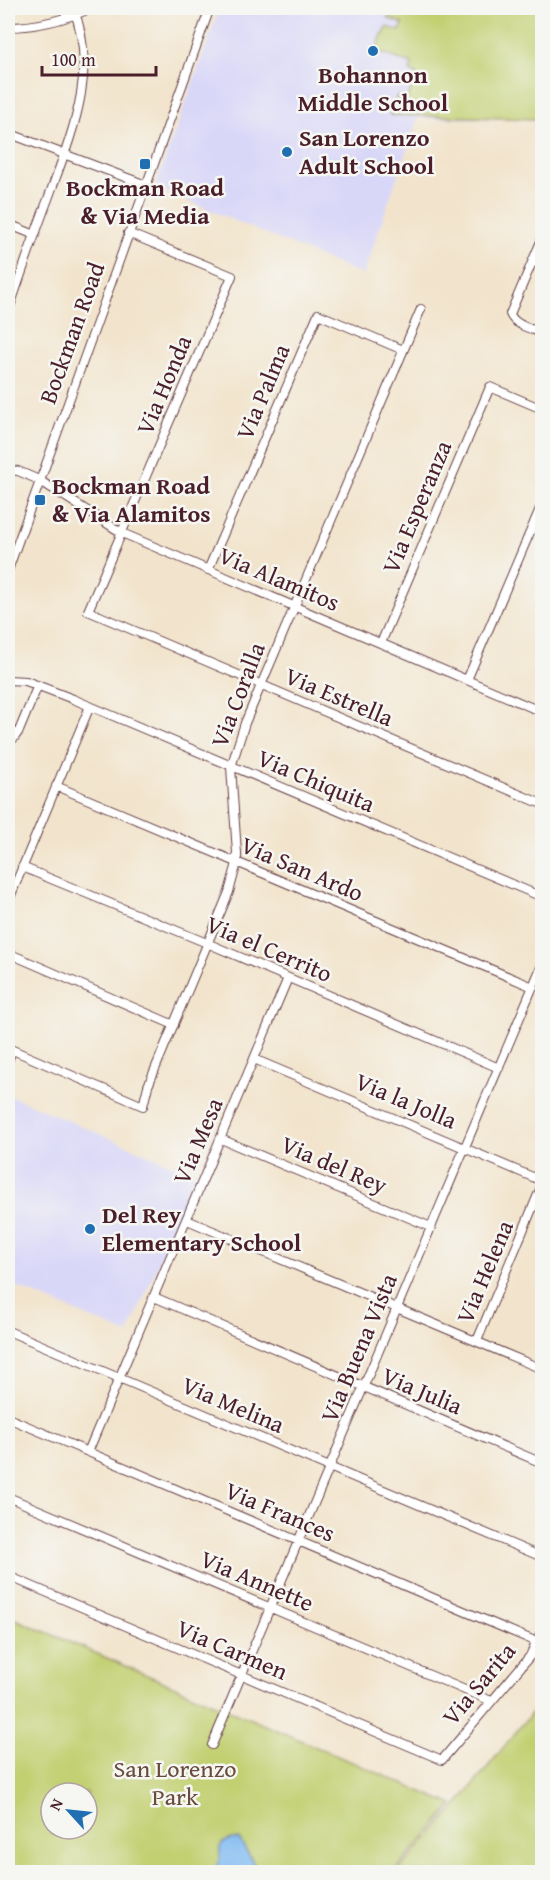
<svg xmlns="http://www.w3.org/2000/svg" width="550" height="1880" font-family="'Gentium Book Plus',serif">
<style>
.built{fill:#d9d7f8}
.green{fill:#c2d072;stroke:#86784e;stroke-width:1.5;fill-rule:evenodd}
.water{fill:#80bbf2;stroke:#656d8e;stroke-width:1.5}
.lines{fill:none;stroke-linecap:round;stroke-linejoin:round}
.minor-casing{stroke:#633d43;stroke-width:10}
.minor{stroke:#fff;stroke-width:8}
.poi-dot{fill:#1f6fb2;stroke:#f6f6f2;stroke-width:2}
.labels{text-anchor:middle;stroke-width:5;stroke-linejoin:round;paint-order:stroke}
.poi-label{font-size:24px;font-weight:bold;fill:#4a1f2b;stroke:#f6f6f2;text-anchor:start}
.street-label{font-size:24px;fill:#4a1f2b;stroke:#f6f6f2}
.park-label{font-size:24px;fill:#684b3d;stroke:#f6f6f2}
</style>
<rect width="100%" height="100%" fill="#f6f6f2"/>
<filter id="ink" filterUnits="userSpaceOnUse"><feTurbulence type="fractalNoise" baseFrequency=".0167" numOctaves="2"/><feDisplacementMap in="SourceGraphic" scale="12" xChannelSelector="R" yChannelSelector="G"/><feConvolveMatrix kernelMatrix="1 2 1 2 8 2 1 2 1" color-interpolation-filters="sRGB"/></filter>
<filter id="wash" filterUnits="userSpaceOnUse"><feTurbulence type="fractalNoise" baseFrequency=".008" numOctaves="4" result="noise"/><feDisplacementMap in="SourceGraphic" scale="24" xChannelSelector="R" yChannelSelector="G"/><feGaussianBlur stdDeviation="1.35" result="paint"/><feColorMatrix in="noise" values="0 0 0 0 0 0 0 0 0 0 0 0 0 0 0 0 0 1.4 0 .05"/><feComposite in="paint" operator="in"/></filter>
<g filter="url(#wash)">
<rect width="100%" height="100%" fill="#f2e4cc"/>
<!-- built -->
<path class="built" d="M220 8H542V119L418 118 363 275 155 187Z
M8 1095 197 1175 128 1334 8 1283Z"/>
<!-- green -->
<path class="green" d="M391 8H542V119L390 115 397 96 407 99 416 74 410 71 412 64 376 51 382 34H384L387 27 400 31 403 24 388 18Z
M8 1616 453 1805 394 1872H8ZM51 1793H87V1829H51Z
M542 1700V1872H397L457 1805Z"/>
<!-- water -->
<path class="water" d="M233 1839H239L257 1869V1872H221L215 1871C215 1867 218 1865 219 1861 222 1850 214 1843 233 1839Z"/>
</g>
<g filter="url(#ink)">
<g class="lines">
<!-- minor casing -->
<g class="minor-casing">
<path id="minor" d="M8 27C37 27 66 19 92 8
M8 133 146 185
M8 224 35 235
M128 233 232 276 88 611 542 804
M542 239 510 314C514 325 532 329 542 333
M533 261 542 265
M8 312C21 274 34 236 48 199 70 138 100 72 73 8
M8 470 18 471 39 480 122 533 542 712
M8 570 210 8
M208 570 318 314 403 350
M381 643 490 387 542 409
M8 680 26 681 73 699 542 897
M467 680 542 504
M8 740 14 738 19 731 38 685
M56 786 533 987
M22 867 214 946 499 1068
M8 902 90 706
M8 953 174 1025
M8 1048 143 1106 148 1086 229 892 237 863V853L231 767 245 723 421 309
M254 1059 542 1181
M8 1061 12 1050
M221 1139 431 1227
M187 1220 542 1369
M154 1297 542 1463
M8 1331 542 1557
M477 1341 542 1185
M8 1418 537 1642
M88 1452 288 978
M8 1497 491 1701
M8 1576 442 1760 530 1656 542 1630
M212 1745 542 965"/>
</g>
<!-- minor -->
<use href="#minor" class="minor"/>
</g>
</g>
<!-- markers -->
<g class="poi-dot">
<circle cx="373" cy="51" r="6"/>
<circle cx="287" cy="152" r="6"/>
<rect x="139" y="158" width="12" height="12" rx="3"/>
<rect x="34" y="494" width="12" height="12" rx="3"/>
<circle cx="90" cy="1229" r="6"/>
</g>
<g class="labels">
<!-- poi labels -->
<g class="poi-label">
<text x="373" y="83" text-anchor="middle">Bohannon<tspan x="373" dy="28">Middle School</tspan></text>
<text x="299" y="146">San Lorenzo<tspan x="299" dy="28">Adult School</tspan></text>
<text x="145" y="196" text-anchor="middle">Bockman Road<tspan x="145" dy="28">&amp; Via Media</tspan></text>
<text x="52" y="494">Bockman Road<tspan x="52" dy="28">&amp; Via Alamitos</tspan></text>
<text x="102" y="1223">Del Rey<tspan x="102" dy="28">Elementary School</tspan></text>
</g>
<!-- street labels -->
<g class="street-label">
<text transform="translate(72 333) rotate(-70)" y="8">Bockman Road</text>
<text transform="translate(164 385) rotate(-67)" y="8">Via Honda</text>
<text transform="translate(263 392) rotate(-67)" y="8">Via Palma</text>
<text transform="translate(417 507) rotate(-67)" y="8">Via Esperanza</text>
<text transform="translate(279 579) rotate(23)" y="8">Via Alamitos</text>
<text transform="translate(238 695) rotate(-69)" y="8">Via Coralla</text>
<text transform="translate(339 697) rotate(23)" y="8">Via Estrella</text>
<text transform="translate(316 781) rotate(23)" y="8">Via Chiquita</text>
<text transform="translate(302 869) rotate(23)" y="8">Via San Ardo</text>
<text transform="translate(269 949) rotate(23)" y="8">Via el Cerrito</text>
<text transform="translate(406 1101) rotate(23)" y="8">Via la Jolla</text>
<text transform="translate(198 1141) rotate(-67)" y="8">Via Mesa</text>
<text transform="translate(334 1165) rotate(23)" y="8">Via del Rey</text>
<text transform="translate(485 1272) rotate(-67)" y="8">Via Helena</text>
<text transform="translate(359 1348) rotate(-67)" y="8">Via Buena Vista</text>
<text transform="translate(422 1391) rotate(23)" y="8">Via Julia</text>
<text transform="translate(233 1405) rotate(23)" y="8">Via Melina</text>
<text transform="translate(280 1512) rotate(23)" y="8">Via Frances</text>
<text transform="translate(257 1581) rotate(23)" y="8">Via Annette</text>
<text transform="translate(232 1650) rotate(23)" y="8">Via Carmen</text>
<text transform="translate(479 1684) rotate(-50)" y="8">Via Sarita</text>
</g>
<!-- park labels -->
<g class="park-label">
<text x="175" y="1777">San Lorenzo<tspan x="175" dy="28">Park</tspan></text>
</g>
</g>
<!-- margin -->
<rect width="550" height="1880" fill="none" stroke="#f6f6f2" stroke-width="30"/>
<!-- north arrow -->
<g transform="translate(69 1811) rotate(297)"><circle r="28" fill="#f6f6f2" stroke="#b1a0a2" stroke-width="1.5"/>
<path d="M0-4.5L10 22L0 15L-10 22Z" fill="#1f6fb2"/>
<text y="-9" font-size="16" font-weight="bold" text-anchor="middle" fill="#4a1f2b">N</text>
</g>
<!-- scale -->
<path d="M42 66v9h114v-9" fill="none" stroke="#4a1f2b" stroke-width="3"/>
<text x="51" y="66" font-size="18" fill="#4a1f2b" stroke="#f6f6f2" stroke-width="4.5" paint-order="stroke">100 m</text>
</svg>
